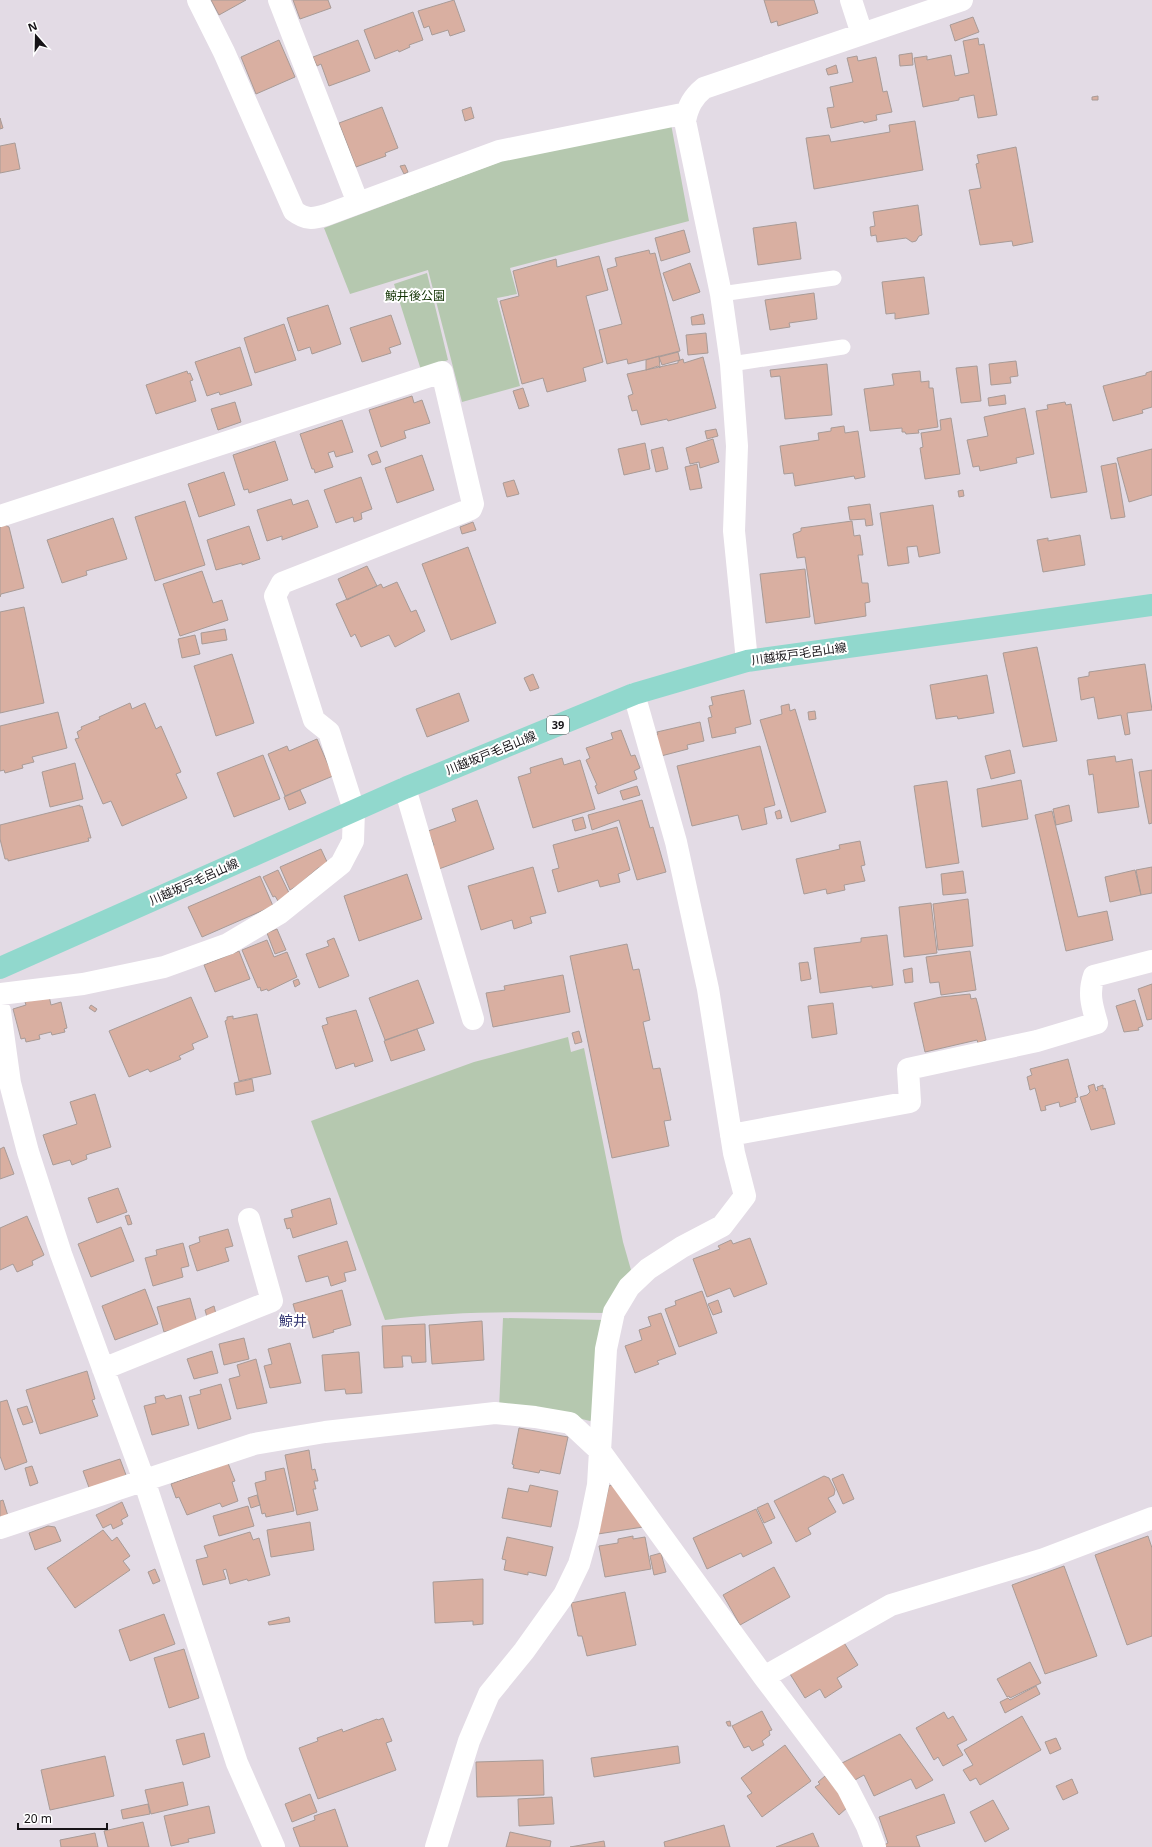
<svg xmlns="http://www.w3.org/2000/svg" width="1152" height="1847" font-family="'Noto Sans','Noto Sans JP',sans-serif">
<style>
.green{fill:#b5c8af}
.building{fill:#d9afa1;stroke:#a89b97}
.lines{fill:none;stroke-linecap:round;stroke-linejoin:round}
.service{stroke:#fff;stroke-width:15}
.minor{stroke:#fff;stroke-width:22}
.primary{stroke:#91d8cd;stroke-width:22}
.labels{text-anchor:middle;stroke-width:4;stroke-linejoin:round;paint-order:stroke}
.shield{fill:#fff;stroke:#5c5a5d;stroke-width:1}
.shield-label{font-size:11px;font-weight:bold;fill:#161317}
.park-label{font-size:12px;fill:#123303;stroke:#fff}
.street-label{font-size:12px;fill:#161317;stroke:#fff}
.quarter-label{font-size:14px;fill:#363874;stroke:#fff}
</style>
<rect width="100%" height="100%" fill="#e3dbe5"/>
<!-- green -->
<path class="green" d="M671 124 689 221 510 268 517 294 497 298 520 386 462 402 428 270 350 294 324 228 505 160Z
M427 273 448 360 421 370 394 284Z
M568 1037 571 1052 584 1048 623 1242 631 1270 606 1313C532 1312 458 1310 385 1320L311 1121 474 1062Z
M503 1318 606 1320 595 1418 590 1421 545 1410 499 1409Z"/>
<!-- building -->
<path class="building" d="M211 0H246L219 15Z
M293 0H328L331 8 300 19Z
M454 0 465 31 450 36 448 30 432 35 429 26 424 28 418 11Z
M764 0H814L818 13 778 26 777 21 771 23Z
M413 12 423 40 409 45 410 47 399 52 398 50 375 59 364 30Z
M973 17 979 32 955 41 950 25Z
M978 38 979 45 984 44 997 115 978 118 974 95 959 98V100L923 107 914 58 927 56V60L951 55 955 76 969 73 963 41Z
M279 40 295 77 256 94 241 57Z
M358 40 370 71 329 86 321 64 317 66 313 57Z
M912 53 913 65 900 66 899 55Z
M857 56 858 61 876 57 883 92 887 91 892 112 876 115 877 120 864 123 863 121 831 128 827 108 834 107 830 87 853 82 847 58Z
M836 65 838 73 828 75 826 69Z
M1098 96V100H1092V97Z
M382 107 398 148 385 153 386 156 356 167 339 123Z
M471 107 474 118 465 121 462 110Z
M0 118 3 128 0 129Z
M915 121 923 170 814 189 806 138 829 135 831 142 890 132 889 125Z
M15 143 20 169 0 173V146Z
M1016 147 1033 242 1013 246 1012 241 980 245 969 190 981 188 976 164 979 163 977 155Z
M405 165 408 172 404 174 400 166Z
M918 205 922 235 919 236 916 241 912 242 906 238 877 242 876 235 871 236 870 227 875 226 873 212Z
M796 222 801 259 758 265 753 228Z
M684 230 690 252 661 261 655 238Z
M649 250 650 254 655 253 680 351 628 364 627 359 607 364 599 330 622 324 607 269 617 266 615 258Z
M599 256 608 290 586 296 603 362 583 368 586 381 547 392 543 378 522 384 500 301 519 296 513 271 556 259 557 267Z
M690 263 700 292 673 301 663 273Z
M924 277 929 314 895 319V313L886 314 882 282Z
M814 293 817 319 789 323 790 327 770 330 765 300Z
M328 305 341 344 312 354 310 347 298 351 287 318Z
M703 314 705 324 692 325 691 317Z
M391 315 401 344 389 348 391 353 362 362 350 328Z
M284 324 296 360 255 373 244 338Z
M706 333 708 353 688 355 686 335Z
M240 347 252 385 220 395 219 392 207 396 195 362Z
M678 352 680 360 662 365 659 357Z
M659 356 660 368 658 366 646 370V360Z
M703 357 716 408 668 421 667 419 641 425 637 410 632 411 628 396 633 394 627 374 678 363V361L683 359 684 363Z
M1016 361 1018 376 1010 377 1011 383 991 385 989 364Z
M827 364 832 415 785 419 780 376 771 377 770 370Z
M977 366 981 401 961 403 956 368Z
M187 371 188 374 190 373 193 380 190 381 196 401 156 414 146 385Z
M920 371 921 382 929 381V388H933L938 427 918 430 919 433 906 434 905 432H902V428L870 431 864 389 894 385 892 374Z
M1152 371V407L1142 410 1143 413 1113 421 1103 386 1146 375V373Z
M523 388 529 406 519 409 513 391Z
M1005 395 1006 404 989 406 988 398Z
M412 396 414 403 422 400 430 423 404 431 406 438 381 447 369 410Z
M235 402 241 422 218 430 211 409Z
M1065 402 1066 405 1071 404 1087 492 1051 498 1036 411 1048 409 1047 405Z
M1025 408 1034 454 1016 458 1017 463 980 471 979 466 973 467 967 440 988 436 984 417Z
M951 418 960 474 925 479 920 448 923 447 921 433 941 430 940 420Z
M342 420 353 452 336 457 334 451 328 453 333 467 315 473 314 469H312L300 434Z
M844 426 845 433 858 431 865 477 855 479 854 476 795 486 793 473 784 474 780 446 819 440 818 433 831 431V428Z
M716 429 718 436 707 439 705 431Z
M713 439 719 462 700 468 699 462 690 464 686 448Z
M275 441 288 480 249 493 248 489 244 490 233 455Z
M645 443 650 469 624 475 618 449Z
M663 447 668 469 656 472 651 450Z
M1152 449V495L1129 502 1117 458Z
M377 451 381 462 372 465 368 455Z
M422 455 434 490 397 503 385 468Z
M1116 463 1125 517 1111 519 1101 466Z
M697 464 702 488 690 490 685 467Z
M224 472 235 505 199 517 188 484Z
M361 477 372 509 361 513 362 519 354 522 353 517 336 523 324 490Z
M514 480 519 494 507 497 503 483Z
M963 490 964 496 959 497 958 491Z
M291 499 293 505 308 500 318 527 282 540V536L267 541 257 510Z
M185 501 205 565 155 581 135 517Z
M870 504 873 525 866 526 865 519 850 520 848 507Z
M933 505 940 553 919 557 917 546 907 547 909 563 888 566 880 513Z
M113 518 127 559 86 571 87 575 62 583 47 540Z
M852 521 854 536 860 535 863 555H858L862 583H868L870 602 865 603 866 616 815 624 805 557 797 558 793 534 801 531V528Z
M473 522 476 530 462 534 460 527Z
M5 525 9 527 24 588 1 594 0 597V527Z
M249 526 260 559 242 565V563L216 570 207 540Z
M1080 535 1085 565 1043 572 1037 540 1048 538V541Z
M468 547 496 623 451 640 422 564Z
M367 566 377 586 347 600 338 579Z
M805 569 810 617 766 623 760 574Z
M202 571 213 603 222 600 228 620 180 636 163 584Z
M397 582 411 612 416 610 425 631 395 647 389 635 361 647 355 634 351 637 336 604 377 586 381 584 383 588Z
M24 607 44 703 0 713V612Z
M225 629 227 640 202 644 201 633Z
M195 635 200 654 182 658 178 639Z
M1037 647 1057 741 1023 747 1003 653Z
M232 654 254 723 216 736 194 666Z
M1145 664 1152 710 1127 713 1130 734 1125 735 1121 715 1098 719 1094 697 1081 700 1078 678 1089 676V672Z
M533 674 539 688 530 691 524 678Z
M987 675 994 713 958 719 957 716 936 719 930 685Z
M744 690 751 724 735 728 736 733 712 738 708 718 712 717 709 706 713 705 711 697Z
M459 693 469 721 427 737 416 709Z
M130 703 132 709 145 703 156 729 161 726 181 772 176 774 187 798 122 826 111 801 103 804 75 739 79 738 77 732 82 729 81 727 100 719 99 717Z
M789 704 790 711 795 709 826 812 791 822 760 720 782 714 781 706Z
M815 711 816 719 809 720 808 712Z
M58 712 67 748 32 757 34 762 22 765 23 768 5 773 4 770 0 771V726Z
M700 722 704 741 687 745 688 749 661 756 656 735 658 734 657 732Z
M621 730 631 756 635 755 640 768 634 771 637 779 598 794 595 786 597 785 586 760 590 758 586 748 613 739 611 733Z
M317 739 333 776 285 796 268 754 287 746 289 751Z
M760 746 775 805 764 808 767 824 742 830 738 815 692 826 677 766Z
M1010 750 1015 773 991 779 985 756Z
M263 755 280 799 234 817 217 773Z
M1115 756 1116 762 1132 759 1139 807 1098 813 1093 774 1089 775 1087 760Z
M562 758 564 765 580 760 595 809 533 828 518 777 531 773 530 768Z
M75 763 83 799 50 807 42 772Z
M1152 770V823L1149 824 1139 772Z
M1021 780 1028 819 982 827 977 789Z
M947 781 959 863 926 868 914 786Z
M637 786 640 795 623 800 620 791Z
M300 790 306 803 289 810 284 797Z
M477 800 494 849 436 870 428 847 434 845 428 831 456 821 452 809Z
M642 800 650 828 653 827 666 872 637 880 619 820 592 830 588 815Z
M80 805V807L82 806 91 838H88L89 841 8 861V859H5L0 839V825Z
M1069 805 1072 821 1056 825 1053 809Z
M780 810 782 818 777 819 775 812Z
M1052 811 1078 917 1107 911 1113 940 1066 951 1035 815Z
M583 817 586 828 575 831 572 820Z
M617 827 630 870 618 874 620 882 600 887 598 880 558 892 552 870 559 868 553 845Z
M860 841 865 865 861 866 865 881 844 885 845 890 827 894 826 889 804 894 796 859 840 849 839 845Z
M321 849 328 864 318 868 297 886 290 890 280 867Z
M533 867 546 913 530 917 532 923 514 929 512 920 481 930 468 886Z
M1152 867V893L1141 895 1136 870Z
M278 870 290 895 278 901 275 896 273 897 263 877Z
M1135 870 1141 895 1110 902 1105 877Z
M963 871 966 893 943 895 941 874Z
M407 874 422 919 359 941 344 896Z
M260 876 273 906 202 937 188 907Z
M968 899 973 946 938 950 933 904Z
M931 903 937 953 904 957 899 907Z
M277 929 286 950 275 954 267 933Z
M887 935 893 985 872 988V986L820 993 814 948 861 942V938Z
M334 938 349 976 319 988 306 954 329 946 327 941Z
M267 940 274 957 287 952 297 977 268 991 267 989 261 991 260 987 258 988 242 950Z
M627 944 633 970 639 969 650 1020 643 1022 653 1069 660 1068 671 1120 664 1121 669 1146 612 1158 570 956Z
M239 951 250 979 215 992 204 965Z
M970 951 976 990 941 995 939 982 930 983 926 957Z
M808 962 811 979 801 981 799 963Z
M912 968 913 982 905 983 903 970Z
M563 975 570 1012 493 1027 486 993 505 990 504 986Z
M298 979 300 984 295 987 293 981Z
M418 980 434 1023 385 1040 369 998Z
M1152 984V1019L1147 1020 1138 989Z
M970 994 971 999 976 998 978 1005 986 1040 978 1043 977 1040 925 1052 914 1003 941 997Z
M49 996 51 1005 61 1002 67 1028 64 1029 65 1032 52 1035 51 1032 39 1035 40 1039 26 1042 25 1038 21 1039 13 1009 26 1005 25 1002Z
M191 997 208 1037 192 1044 194 1049 179 1056 181 1059 150 1072 148 1069 129 1077 109 1031Z
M1135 1000 1143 1026 1138 1028 1139 1030 1124 1032 1116 1006Z
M833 1003 837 1034 812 1038 808 1006Z
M91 1005 97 1009 95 1012 89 1008Z
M356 1010 373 1061 355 1067 354 1063 336 1069 322 1026 328 1024 326 1018Z
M257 1014 271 1074 239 1081 225 1021 227 1020V1017L233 1016V1019Z
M417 1029 425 1050 391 1061 384 1041Z
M579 1031 582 1042 575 1044 572 1033Z
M1068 1059 1078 1097 1075 1098 1076 1102 1060 1107 1059 1102 1045 1106 1046 1110 1041 1111 1035 1088 1030 1090 1027 1077 1032 1075 1030 1069Z
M252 1079 254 1091 236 1095 234 1083Z
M1094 1084 1096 1091 1098 1090 1097 1087 1103 1085V1089L1105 1088 1115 1124 1091 1130 1080 1097 1087 1095 1090 1092 1088 1086Z
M95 1094 111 1147 86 1155 87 1159 72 1165 70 1160 53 1165 43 1135 77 1124 70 1102Z
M4 1147 14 1174 0 1179V1149Z
M118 1188 127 1212 97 1223 88 1198Z
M330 1198 337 1224 293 1238 290 1228 287 1229 284 1219 293 1217 291 1210Z
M129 1215 132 1224 128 1225 125 1216Z
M27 1216 44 1255 32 1261 33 1265 17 1272 13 1264 0 1270V1228Z
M121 1227 134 1261 91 1277 78 1244Z
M228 1229 233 1246 225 1248 229 1261 197 1271 189 1246 200 1242 199 1237Z
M750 1238 767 1284 734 1297 730 1288 707 1297 693 1259 720 1249 718 1246 731 1240 733 1244Z
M347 1241 356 1270 344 1273 346 1281 331 1286 328 1276 306 1282 298 1256Z
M183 1243 189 1266 181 1268 183 1277 153 1286 145 1258 157 1255 156 1250Z
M145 1289 158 1324 115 1340 102 1306Z
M342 1290 351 1325 333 1330 334 1332 313 1338 309 1321 299 1324 293 1304Z
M702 1291 717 1333 679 1347 665 1309 676 1305 675 1301Z
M190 1298 197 1323 164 1332 157 1307Z
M718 1300 722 1312 713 1315 708 1304Z
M214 1306 216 1314 207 1317 205 1310Z
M661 1313 676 1354 657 1361 659 1364 635 1373 625 1346 642 1340 639 1330 651 1326 648 1317Z
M482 1321 484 1360 432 1364 429 1325Z
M425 1324 426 1362 412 1363 411 1356H402L403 1367 384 1368 382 1326Z
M244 1338 249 1359 224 1365 219 1344Z
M290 1343 301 1383 270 1388 264 1366 272 1364 268 1349Z
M212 1351 218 1373 194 1379 187 1359Z
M359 1352 362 1393 346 1394 345 1389 325 1391 322 1355Z
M256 1359 267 1403 237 1409 229 1379 240 1376 237 1365Z
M87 1371 95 1399 92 1400 98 1416 40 1434 26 1390Z
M221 1384 231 1419 198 1429 189 1397 201 1394 200 1390Z
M164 1395 166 1399 181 1395 189 1425 152 1435 144 1406 156 1403 155 1397Z
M7 1400 27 1462 5 1470 0 1456V1402Z
M27 1406 33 1422 23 1425 17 1409Z
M519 1428 568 1437 560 1474 540 1470 539 1473 513 1468 514 1465 512 1464Z
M309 1450 312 1470 315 1469 318 1481H314L316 1489H313L318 1510 297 1515 285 1455Z
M120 1459 126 1475 91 1493 83 1471Z
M228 1463 235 1481 232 1482 238 1501 222 1507 220 1503 187 1515 179 1497 176 1498 171 1484Z
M32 1466 38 1483 30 1486 25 1468Z
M284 1468 294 1511 266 1517 265 1513 262 1514 255 1483 266 1480 265 1472Z
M843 1474 854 1499 843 1504 832 1479Z
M824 1476 829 1478 835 1490 834 1495 828 1498 836 1512 808 1528 811 1534 796 1542 774 1501Z
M614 1484 643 1527 598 1534 609 1486Z
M530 1485 558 1491 551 1527 502 1518 508 1488 528 1492Z
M257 1495 260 1505 251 1508 248 1498Z
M3 1500 8 1516 0 1518V1501Z
M122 1502 128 1516 121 1520 123 1524 113 1529 111 1524 103 1528 96 1515Z
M768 1503 775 1518 764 1523 757 1508Z
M248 1506 254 1526 219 1536 213 1516Z
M756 1509 772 1543 743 1557 741 1553 707 1569 693 1538Z
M310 1522 314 1550 271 1557 267 1530Z
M48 1526 55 1527 61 1541 35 1550 29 1533Z
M103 1530 112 1541 117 1537 130 1556 123 1561 130 1570 75 1608 47 1568Z
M250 1532 253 1540 259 1538 270 1575 248 1581 247 1579 230 1584 226 1569 223 1570 226 1579 203 1585 196 1560 208 1557 204 1546Z
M633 1536V1539L645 1537 651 1569 605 1577 599 1546 618 1543V1539Z
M1148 1536 1152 1548V1636L1127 1645 1095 1555Z
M507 1537 553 1547 546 1576 528 1572V1575L504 1570 506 1560 502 1559Z
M661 1553 666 1572 654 1575 650 1556Z
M1064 1566 1097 1656 1045 1674 1012 1585Z
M774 1567 790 1597 740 1625 723 1595Z
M155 1569 160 1581 153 1584 148 1572Z
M483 1579V1624L473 1625V1621L435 1623 433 1582Z
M625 1592 636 1645 587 1656 582 1636H578L571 1603Z
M164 1614 175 1644 130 1661 119 1630Z
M289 1617 290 1622 269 1625 268 1622Z
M843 1641 858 1665 837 1678 842 1687 825 1698 820 1689 805 1698 790 1674Z
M184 1649 199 1698 169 1708 154 1658Z
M1030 1662 1041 1683 1010 1698 1009 1696 1007 1697 997 1679Z
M1036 1686 1040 1694 1005 1713 1000 1702 1008 1698 1010 1700Z
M762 1711 772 1730 769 1731 770 1735 762 1741 764 1745 752 1751 749 1746 744 1748 732 1726Z
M944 1712 948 1719 953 1716 967 1740 957 1745 963 1755 943 1766 938 1757 934 1760 916 1728Z
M1022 1716 1041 1750 980 1785 976 1778 970 1781 963 1770 973 1765 964 1750Z
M383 1718 392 1741 386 1743 396 1770 318 1799 299 1748 318 1741 317 1738 342 1729 343 1732 377 1719 378 1720Z
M730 1721 731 1726H728L726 1722Z
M204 1733 210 1757 183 1765 176 1740Z
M900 1734 933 1780 916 1789 911 1779 874 1796 864 1775 855 1780 842 1763Z
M1056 1738 1061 1749 1050 1754 1045 1742Z
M785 1745 811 1781 762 1817 747 1796 752 1793 741 1778Z
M678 1746 680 1763 594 1777 591 1758Z
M105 1756 114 1796 50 1810 41 1770Z
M543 1760 544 1795 477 1797 476 1762Z
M825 1776 849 1806 839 1815 815 1787 820 1784 818 1782Z
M1072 1779 1078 1793 1063 1800 1056 1786Z
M183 1782 188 1805 151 1814 145 1790Z
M310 1794 317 1812 292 1822 285 1804Z
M944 1794 955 1823 916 1836 920 1847H886L884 1845 888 1843 879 1817Z
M552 1797 554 1824 519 1826 518 1799Z
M993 1800 1009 1829 985 1842 970 1812Z
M148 1804 150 1814 123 1819 121 1810Z
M209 1806 215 1833 188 1839 189 1842 171 1846 164 1816Z
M335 1809 348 1847H300L293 1828 315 1820 314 1816Z
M143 1822 149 1847H108L104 1831Z
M724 1825 730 1847H665L664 1842Z
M510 1832 551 1841 550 1847H506Z
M95 1833 98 1847H61L60 1840Z
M813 1833 819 1847H776Z
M604 1841 605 1847H570Z"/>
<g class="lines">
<!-- service -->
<path class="service" d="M721 294 834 278
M731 364 843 347"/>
<!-- minor -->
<path class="minor" d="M198 0 224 52 294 211C306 220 313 219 326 215L499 151 687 113
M279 0 358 203
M851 0 862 34
M0 516 442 372 473 504 471 509 282 583 275 596 314 720 329 732 354 810 353 841 341 864 280 913 228 944 164 967 83 984 0 994
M747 661 734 531 737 446 731 364 721 294 685 121C688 106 693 97 704 88L962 0
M405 788 473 1019
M0 1011 10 1083 28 1152 61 1254 144 1480 237 1763 274 1847
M731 1135 910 1102 908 1069 1037 1041 1097 1023C1092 1006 1088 993 1094 976L1152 961
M103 1369 272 1301 249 1219
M0 1528 254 1444 325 1432 495 1413 535 1417 570 1423 600 1451 764 1677 847 1787 867 1826 875 1847
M764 1677 891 1605 1044 1559 1152 1518
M436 1847 469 1741 489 1694 524 1651 564 1595 579 1564 589 1529 598 1485 606 1349 614 1312 629 1287 648 1269 682 1247 722 1226 745 1196 734 1153 708 989 676 842 634 694"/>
<!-- primary -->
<path class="primary" d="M0 968 405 788 634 694 747 661 1152 605"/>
</g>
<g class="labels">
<!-- shield labels -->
<rect class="shield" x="547" y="716" width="22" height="18" rx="3"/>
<g class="shield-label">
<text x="558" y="729">39</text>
</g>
<!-- park labels -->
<g class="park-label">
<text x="415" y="300">鯨井後公園</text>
</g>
<!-- street labels -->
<g class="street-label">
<text transform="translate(799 654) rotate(-8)" y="4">川越坂戸毛呂山線</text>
<text transform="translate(491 753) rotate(-22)" y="4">川越坂戸毛呂山線</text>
<text transform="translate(194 882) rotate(-24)" y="4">川越坂戸毛呂山線</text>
</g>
<!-- quarter labels -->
<g class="quarter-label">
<text x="293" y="1326">鯨井</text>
</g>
</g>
<!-- north arrow -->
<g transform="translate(36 36) rotate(340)" stroke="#ffffff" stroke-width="3" paint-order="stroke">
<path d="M0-3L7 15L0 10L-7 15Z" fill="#161317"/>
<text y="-6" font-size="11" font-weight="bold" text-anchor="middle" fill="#161317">N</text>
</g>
<!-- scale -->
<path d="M18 1823v6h89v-6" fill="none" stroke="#161317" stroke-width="2"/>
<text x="24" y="1823" font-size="12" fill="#161317" stroke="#ffffff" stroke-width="3" paint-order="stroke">20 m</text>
</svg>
